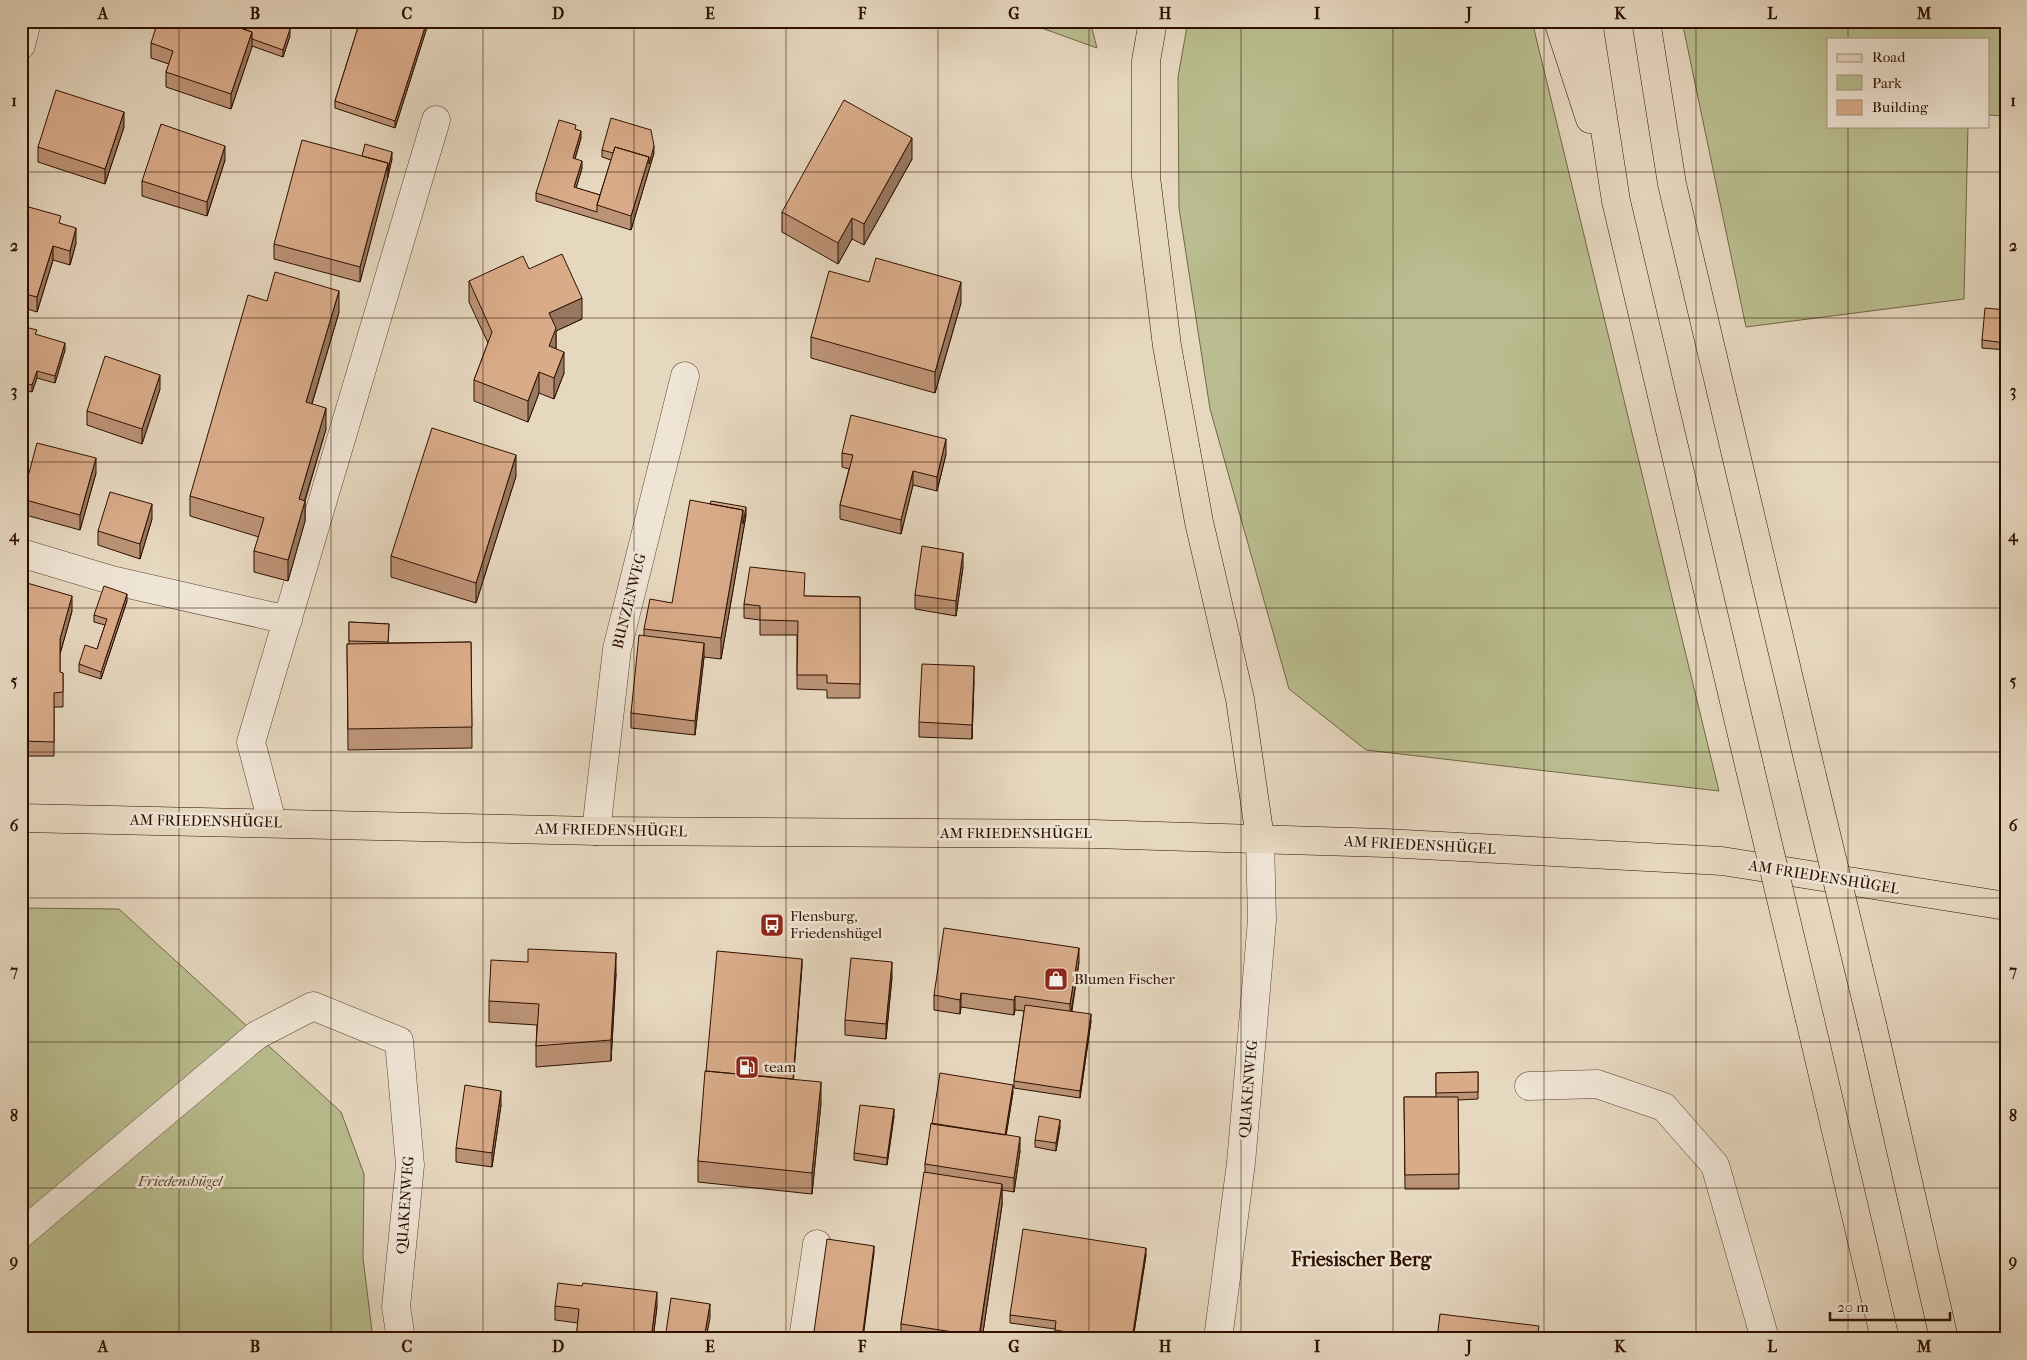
<svg xmlns="http://www.w3.org/2000/svg" width="2027" height="1360" font-family="'IM FELL French Canon',serif">
<style>
.green{fill:#b9bd8f;stroke:#746648}
.lines{fill:none;stroke-linecap:round;stroke-linejoin:round}
.minor-casing{stroke:#5c4230;stroke-width:29}
.major-casing{stroke:#2e1000;stroke-width:29}
.highway-casing{stroke:#2e1000;stroke-width:29}
.minor{stroke:#efe5d5;stroke-width:28}
.major{stroke:#e6d7bf;stroke-width:28}
.highway{stroke:#e6d7bf;stroke-width:28}
.highway-bridge-casing{stroke:#2e1000;stroke-width:29;stroke-linecap:butt}
.highway-bridge{stroke:#e6d7bf;stroke-width:28}
.wall{fill:#bb9376;stroke:#2e1000}
.shaded-wall{fill:#987860;stroke:#2e1000}
.building{fill:#d9ab89;stroke:#2e1000}
.grid{fill:none;stroke:#2e1000;stroke-width:1;stroke-opacity:0.55}
.labels{text-anchor:middle;stroke-width:5;stroke-linejoin:round;paint-order:stroke}
.street-label{font-size:15px;fill:#2e1000;stroke:#efe5d5}
.poi-label{font-size:15px;fill:#2e1000;stroke:#efe5d5;text-anchor:start}
.park-label{font-size:15px;font-style:italic;fill:#58442b;stroke:#efe5d5}
.district-label{font-size:20px;font-weight:bold;fill:#2e1000;stroke:#efe5d5}
.neatline{fill:none;stroke:#2e1000;stroke-width:2}
.grid-label{font-size:16px;text-anchor:middle;font-weight:bold;fill:#2e1000}
</style>
<rect width="100%" height="100%" fill="#e6d7bf"/>
<filter id="stains"><feTurbulence type="fractalNoise" baseFrequency=".004" numOctaves="4"/><feColorMatrix values="0 0 0 0 .2 0 0 0 0 .09 0 0 0 0 .02 0 0 0 .5 -.17"/></filter>
<radialGradient id="worn" r=".72"><stop offset=".6" stop-color="#630" stop-opacity="0"/><stop offset="1" stop-color="#630" stop-opacity=".3"/></radialGradient>
<!-- green -->
<path class="green" d="M1022 21H1090L1097 48Z
M1188 21H1532L1719 791 1366 750 1289 689 1210 409 1179 208 1178 77Z
M1682 21H2006V116L1988 115V39H1828V126H1968L1964 299 1746 327Z
M21 908 119 909 341 1112 364 1174 363 1258 373 1339H21Z"/>
<g class="lines">
<!-- minor casing -->
<g class="minor-casing">
<path id="minor" d="M21 45 27 21
M21 553 111 580 288 620
M272 822 251 742 436 120
M596 831 617 649 685 376
M1529 1086 1597 1084 1664 1107 1715 1165 1765 1339
M21 1234 257 1035 313 1006 399 1041 410 1165 396 1307 401 1339
M803 1339 817 1244
M1218 1339 1241 1163 1262 920 1260 838"/>
</g>
<!-- major casing -->
<g class="major-casing">
<path id="major" d="M21 818 596 831 1093 834 1385 843 1722 861 2006 906"/>
</g>
<!-- highway casing -->
<g class="highway-casing">
<path id="highway" d="M1153 21 1146 61V177L1167 346 1199 522 1240 699 1260 838
M1558 21 1590 119
M1588 21 1616 201 1750 769
M1646 21 1672 184 1812 776
M1810 1020 1885 1339
M1873 1028 1944 1339"/>
</g>
<!-- minor -->
<use href="#minor" class="minor"/>
<!-- major -->
<use href="#major" class="major"/>
<!-- highway -->
<use href="#highway" class="highway"/>
<!-- highway-bridge casing -->
<g class="highway-bridge-casing">
<path id="highway-bridge" d="M1750 769 1810 1020
M1812 776 1873 1028"/>
</g>
<!-- highway-bridge -->
<use href="#highway-bridge" class="highway-bridge"/>
</g>
<!-- wall -->
<path class="wall" d="M360 21H429L395 128 335 108V101Z
M243 29 290 36 283 57 252 46 231 109 166 87V72L169 64 151 58V43Z
M124 127 105 184 38 162V147Z
M576 129 581 138 575 159 582 168 576 188 600 195 611 160 602 157V150L654 153 631 230 536 201V193Z
M362 156 392 159 360 282 274 259V244Z
M912 159 864 245 852 239 838 264 782 232V212Z
M225 160 207 216 142 196V181Z
M21 218 61 224 76 243 70 265 53 260 37 312 21 307Z
M529 269 582 319 556 331V349L564 373 554 399 539 393 528 422 474 401V380L488 343 469 302V281Z
M267 301 339 312 312 404 326 429 305 501V521L288 581 254 572V551L259 537 190 516V496Z
M961 303 935 393 811 358V337Z
M2006 310V350L1982 348V340Z
M21 326 65 350 55 383 37 378 32 392 21 389Z
M160 389 142 444 87 425V411Z
M842 453 946 454 937 491 913 485 901 534 840 519V505L849 469 842 467Z
M96 473 80 530 22 514V499Z
M516 476 476 603 391 577V556Z
M746 515 721 659 704 657 695 735 631 728V713L644 636V629L672 603Z
M152 519 140 559 98 545V531Z
M963 567 956 616 915 609V595Z
M804 596 860 597V698H827V690L797 689V635H760V620L744 618V604Z
M21 598 72 611 60 654V672L63 673V707H54V756H21Z
M127 601 101 679 79 672V664L97 649 105 625 94 622V615Z
M349 622 389 624 388 643 471 642 472 748 348 750 347 644H349Z
M974 681 972 739 919 737V722Z
M1079 962 1072 1011 1091 1021 1080 1098 1014 1088V1081L1024 1011 1015 1010 1014 1015 961 1007 960 1014 934 1010V995Z
M802 966 793 1079 821 1103 812 1194 698 1182V1161L706 1071Z
M616 974 611 1061 536 1067V1046L537 1025 489 1022V1001Z
M892 977 886 1039 845 1035V1020Z
M1478 1072V1099L1458 1100 1459 1189H1405L1404 1097H1436V1073Z
M1013 1092 1006 1135 1020 1151 1014 1192 1002 1190V1205L982 1339H901V1324L925 1172V1164L932 1124Z
M501 1105 492 1167 456 1162V1148Z
M894 1116 887 1165 854 1160V1153Z
M1060 1127 1056 1151 1035 1147V1140Z
M1146 1255 1133 1339H1061L1055 1338V1329L1010 1323V1315Z
M555 1306H657L653 1339H576L578 1323 555 1320Z"/>
<!-- shaded-wall -->
<path class="shaded-wall" d="M427 21H429L395 128V121Z
M290 29V36L283 57V50Z
M252 32V47L231 109V94Z
M124 112V127L105 184V169Z
M581 131V138L573 165V158Z
M912 138V159L864 245V224Z
M225 146V160L207 216V202Z
M654 146V153L631 230V216L649 157Z
M392 152V159L388 177V170Z
M582 161V168L574 195V187Z
M388 163V177L360 282V267Z
M852 218V239L838 264V243Z
M76 228V243L70 265V251Z
M53 246V260L37 312V297Z
M961 282V303L935 393V372Z
M339 291V312L306 423V402Z
M582 298V319L556 331V349L549 367V313Z
M65 343V350L55 383V376Z
M564 352V373L554 399V378Z
M37 371V378L32 392V385Z
M539 372V393L528 422V401Z
M160 375V389L142 444V429Z
M25 405V412L21 427V420Z
M326 408V429L299 519V499Z
M946 439V454L937 491V477Z
M516 455V476L476 603V583Z
M96 458V473L80 530V515Z
M913 471V485L901 534V520Z
M305 501V521L288 581V560Z
M152 504V519L140 559V544Z
M746 507V515L721 659V638L743 510Z
M963 553V567L956 616V601Z
M127 594V601L101 679V672Z
M72 596V611L60 654V639Z
M704 643V657L695 735V721Z
M974 666V681L972 739V725Z
M1079 948V962L1070 1018V1004Z
M616 953V974L611 1061V1040Z
M802 959V966L792 1099V1092Z
M892 962V977L886 1039V1024Z
M961 993V1007L960 1014V1000Z
M1015 996V1010L1014 1015V1000Z
M1091 1014V1021L1080 1098V1091Z
M821 1082V1103L812 1194V1173Z
M1013 1085V1092L1004 1149V1142Z
M501 1091V1105L492 1167V1153Z
M894 1109V1116L887 1165V1158Z
M1060 1120V1127L1056 1151V1143Z
M1020 1137V1151L1014 1192V1178Z
M1002 1184V1205L982 1339H979Z
M874 1246V1253L863 1339H862Z
M1146 1248V1255L1133 1339H1132Z
M657 1292V1306L653 1339H651Z
M710 1304V1318L706 1339H704Z"/>
<!-- building -->
<path class="building" d="M158 21H220L252 32 231 94 166 72 173 51 151 43Z
M245 21H267L290 29 283 50 252 39V32L243 29Z
M360 21H427L395 121 335 101Z
M56 90 124 112 105 169 38 147Z
M844 100 912 138 864 224 852 218 838 243 782 212Z
M611 118 651 130 654 146 649 164V157L615 147 613 153 602 150Z
M559 120 576 125 575 129 581 131 573 158 582 161 574 187 600 195 597 205V212L536 193Z
M161 124 225 146 207 202 142 181Z
M302 140 388 163 360 267 274 244Z
M365 144 392 152 388 170V163L362 156Z
M615 147 649 157 631 216 597 205Z
M25 206 61 216 59 223 76 228 70 251 53 246 37 297 21 293V218Z
M562 254 582 298 549 313 556 328 549 346 564 352 554 378 539 372 528 401 474 380 492 332 469 281 523 256 529 269Z
M876 258 961 282 935 372 811 337 829 271 869 282Z
M275 272 339 291 306 402 326 408 299 499 305 501 288 560 254 551 264 518 190 496 248 295 267 301Z
M1985 308 2006 310V343L1982 340Z
M21 326 37 330 35 334 65 343 55 376 37 371 32 385 21 382Z
M105 356 160 375 142 429 87 411Z
M21 404 25 405 21 420Z
M851 415 946 439 937 477 913 471 901 520 840 505 853 455 842 453Z
M432 428 516 455 476 583 391 556Z
M37 443 96 458 80 515 22 499Z
M110 492 152 504 140 544 98 531Z
M690 500 743 510 721 638 644 629 650 599 672 603Z
M711 501 746 507 743 524V510L710 504Z
M922 546 963 553 956 601 915 595Z
M750 567 805 573 804 596 860 597V684L827 683V675H797L798 621 760 620V606L744 604Z
M27 583 72 596 60 639V672L63 673V692L54 693V742L21 741V598H23Z
M104 586 127 594 101 672 79 664 85 645 97 649 107 619 94 615Z
M349 622 389 624 388 642 349 641Z
M639 635 704 643 695 721 631 713Z
M471 642 472 727 348 729 347 644Z
M922 664 974 666 972 725 919 722Z
M944 928 1079 948 1070 1004 1015 996 1014 1000 961 993 960 1000 934 995Z
M528 949 616 953 611 1040 536 1046 539 1004 489 1001 491 960 528 962Z
M717 951 802 959 793 1079 706 1071Z
M851 958 892 962 886 1024 845 1020Z
M1025 1005 1091 1014 1080 1091 1014 1081Z
M705 1071 821 1082 812 1173 698 1161Z
M1478 1072V1092L1436 1093V1073Z
M940 1073 1013 1085 1005 1135 932 1124Z
M465 1085 501 1091 492 1153 456 1148Z
M1404 1097H1458L1459 1174 1405 1175Z
M860 1105 894 1109 887 1158 854 1153Z
M1039 1116 1060 1120 1056 1143 1035 1140Z
M931 1123 1020 1137 1014 1178 925 1164Z
M924 1172 1002 1184 979 1336 901 1324Z
M1023 1229 1146 1248 1132 1339H1110L1055 1330 1056 1321 1010 1315Z
M827 1239 874 1246 862 1339H813Z
M558 1283 582 1286 583 1283 657 1292 651 1339H576L579 1309 555 1306Z
M671 1298 710 1304 704 1339H665Z
M1440 1314 1539 1326 1537 1339H1437Z
M706 1334 718 1336 717 1339H705Z"/>
<!-- grid -->
<path class="grid" d="M179 21V1339M331 21V1339M483 21V1339M634 21V1339M786 21V1339M938 21V1339M1089 21V1339M1241 21V1339M1393 21V1339M1544 21V1339M1696 21V1339M1848 21V39M1848 126V1339M21 172H2006M21 318H2006M21 462H2006M21 608H2006M21 752H2006M21 898H2006M21 1042H2006M21 1188H2006"/>
<!-- icons -->
<defs>
<g id="bus-square" transform="scale(1.25)"><rect x="-9" y="-9" width="18" height="18" rx="4" fill="#8f2418" stroke="#efe5d5"/><path d="M-5-6H5V4H4V6H2V4H-2V6H-4V4H-5ZM-3.5-4V0h7V-4ZM-3.5 1.2v1.5H-2V1.2ZM2 1.2v1.5H3.5V1.2Z" fill="#fff"/></g>
<g id="shop-square" transform="scale(1.25)"><rect x="-9" y="-9" width="18" height="18" rx="4" fill="#8f2418" stroke="#efe5d5"/><path d="M-5-2.5h2.3a2.7 3.5 0 0 1 5.4 0H5L5.5 6h-11ZM-1.5-2.5h3a1.5 2.3 0 0 0-3 0Z" fill="#fff"/></g>
<g id="fuel-square" transform="scale(1.25)"><rect x="-9" y="-9" width="18" height="18" rx="4" fill="#8f2418" stroke="#efe5d5"/><path d="M-5.5-6h7V0h2V4h1.3V-2.5L3-4.5l.8-.8L6-3V5H2.5V1h-1V6h-7ZM-4.2-4.7v3.2H.2V-4.7Z" fill="#fff"/></g>
</defs>
<g fill-rule="evenodd">
<use href="#bus-square" x="772" y="925"/>
<use href="#shop-square" x="1056" y="979"/>
<use href="#fuel-square" x="747" y="1067"/>
</g>
<g class="labels">
<!-- street labels -->
<g class="street-label">
<text transform="translate(629 601) rotate(-76)" y="5">BUNZENWEG</text>
<text transform="translate(206 821) rotate(1)" y="5">AM FRIEDENSHÜGEL</text>
<text transform="translate(611 830) rotate(1)" y="5">AM FRIEDENSHÜGEL</text>
<text x="1016" y="838">AM FRIEDENSHÜGEL</text>
<text transform="translate(1420 845) rotate(3)" y="5">AM FRIEDENSHÜGEL</text>
<text transform="translate(1824 877) rotate(9)" y="5">AM FRIEDENSHÜGEL</text>
<text transform="translate(1248 1089) rotate(-85)" y="5">QUAKENWEG</text>
<text transform="translate(405 1205) rotate(-86)" y="5">QUAKENWEG</text>
</g>
<!-- poi labels -->
<g class="poi-label">
<text x="790" y="921">Flensburg,<tspan x="790" dy="17">Friedenshügel</tspan></text>
<text x="1074" y="984">Blumen Fischer</text>
<text x="764" y="1072">team</text>
</g>
<!-- park labels -->
<g class="park-label">
<text x="180" y="1186">Friedenshügel</text>
</g>
<!-- district labels -->
<g class="district-label">
<text x="1361" y="1266">Friesischer Berg</text>
</g>
</g>
<!-- margin -->
<rect width="2027" height="1360" fill="none" stroke="#e6d7bf" stroke-width="55"/>
<!-- legend -->
<rect x="1827" y="38" width="162" height="90" fill="#efe5d5" stroke="#a29080"/>
<rect x="1837" y="54" width="25" height="8" fill="#e6d7bf" stroke="#a29080"/>
<text x="1872" y="62" font-size="15" fill="#2e1000">Road</text>
<rect x="1837" y="75" width="25" height="15" fill="#b9bd8f" stroke="#a29080"/>
<text x="1872" y="88" font-size="15" fill="#2e1000">Park</text>
<rect x="1837" y="100" width="25" height="15" fill="#d9ab89" stroke="#a29080"/>
<text x="1872" y="112" font-size="15" fill="#2e1000">Building</text>
<!-- scale -->
<path d="M1830 1312v8h120v-8" fill="none" stroke="#2e1000" stroke-width="2.5"/>
<text x="1837" y="1312" font-size="15" fill="#2e1000" stroke="#efe5d5" stroke-width="4" paint-order="stroke">20 m</text>
<rect x="28" y="28" width="1972" height="1304" class="neatline"/>
<g class="grid-label">
<text x="103" y="19">A</text>
<text x="255" y="19">B</text>
<text x="407" y="19">C</text>
<text x="558" y="19">D</text>
<text x="710" y="19">E</text>
<text x="862" y="19">F</text>
<text x="1014" y="19">G</text>
<text x="1165" y="19">H</text>
<text x="1317" y="19">I</text>
<text x="1469" y="19">J</text>
<text x="1620" y="19">K</text>
<text x="1772" y="19">L</text>
<text x="1924" y="19">M</text>
<text x="14" y="106">1</text>
<text x="2013" y="106">1</text>
<text x="14" y="251">2</text>
<text x="2013" y="251">2</text>
<text x="14" y="396">3</text>
<text x="2013" y="396">3</text>
<text x="14" y="541">4</text>
<text x="2013" y="541">4</text>
<text x="14" y="686">5</text>
<text x="2013" y="686">5</text>
<text x="14" y="831">6</text>
<text x="2013" y="831">6</text>
<text x="14" y="976">7</text>
<text x="2013" y="976">7</text>
<text x="14" y="1121">8</text>
<text x="2013" y="1121">8</text>
<text x="14" y="1266">9</text>
<text x="2013" y="1266">9</text>
<text x="103" y="1352">A</text>
<text x="255" y="1352">B</text>
<text x="407" y="1352">C</text>
<text x="558" y="1352">D</text>
<text x="710" y="1352">E</text>
<text x="862" y="1352">F</text>
<text x="1014" y="1352">G</text>
<text x="1165" y="1352">H</text>
<text x="1317" y="1352">I</text>
<text x="1469" y="1352">J</text>
<text x="1620" y="1352">K</text>
<text x="1772" y="1352">L</text>
<text x="1924" y="1352">M</text>
</g>
<rect width="100%" height="100%" filter="url(#stains)"/>
<rect width="100%" height="100%" fill="url(#worn)"/>
</svg>
